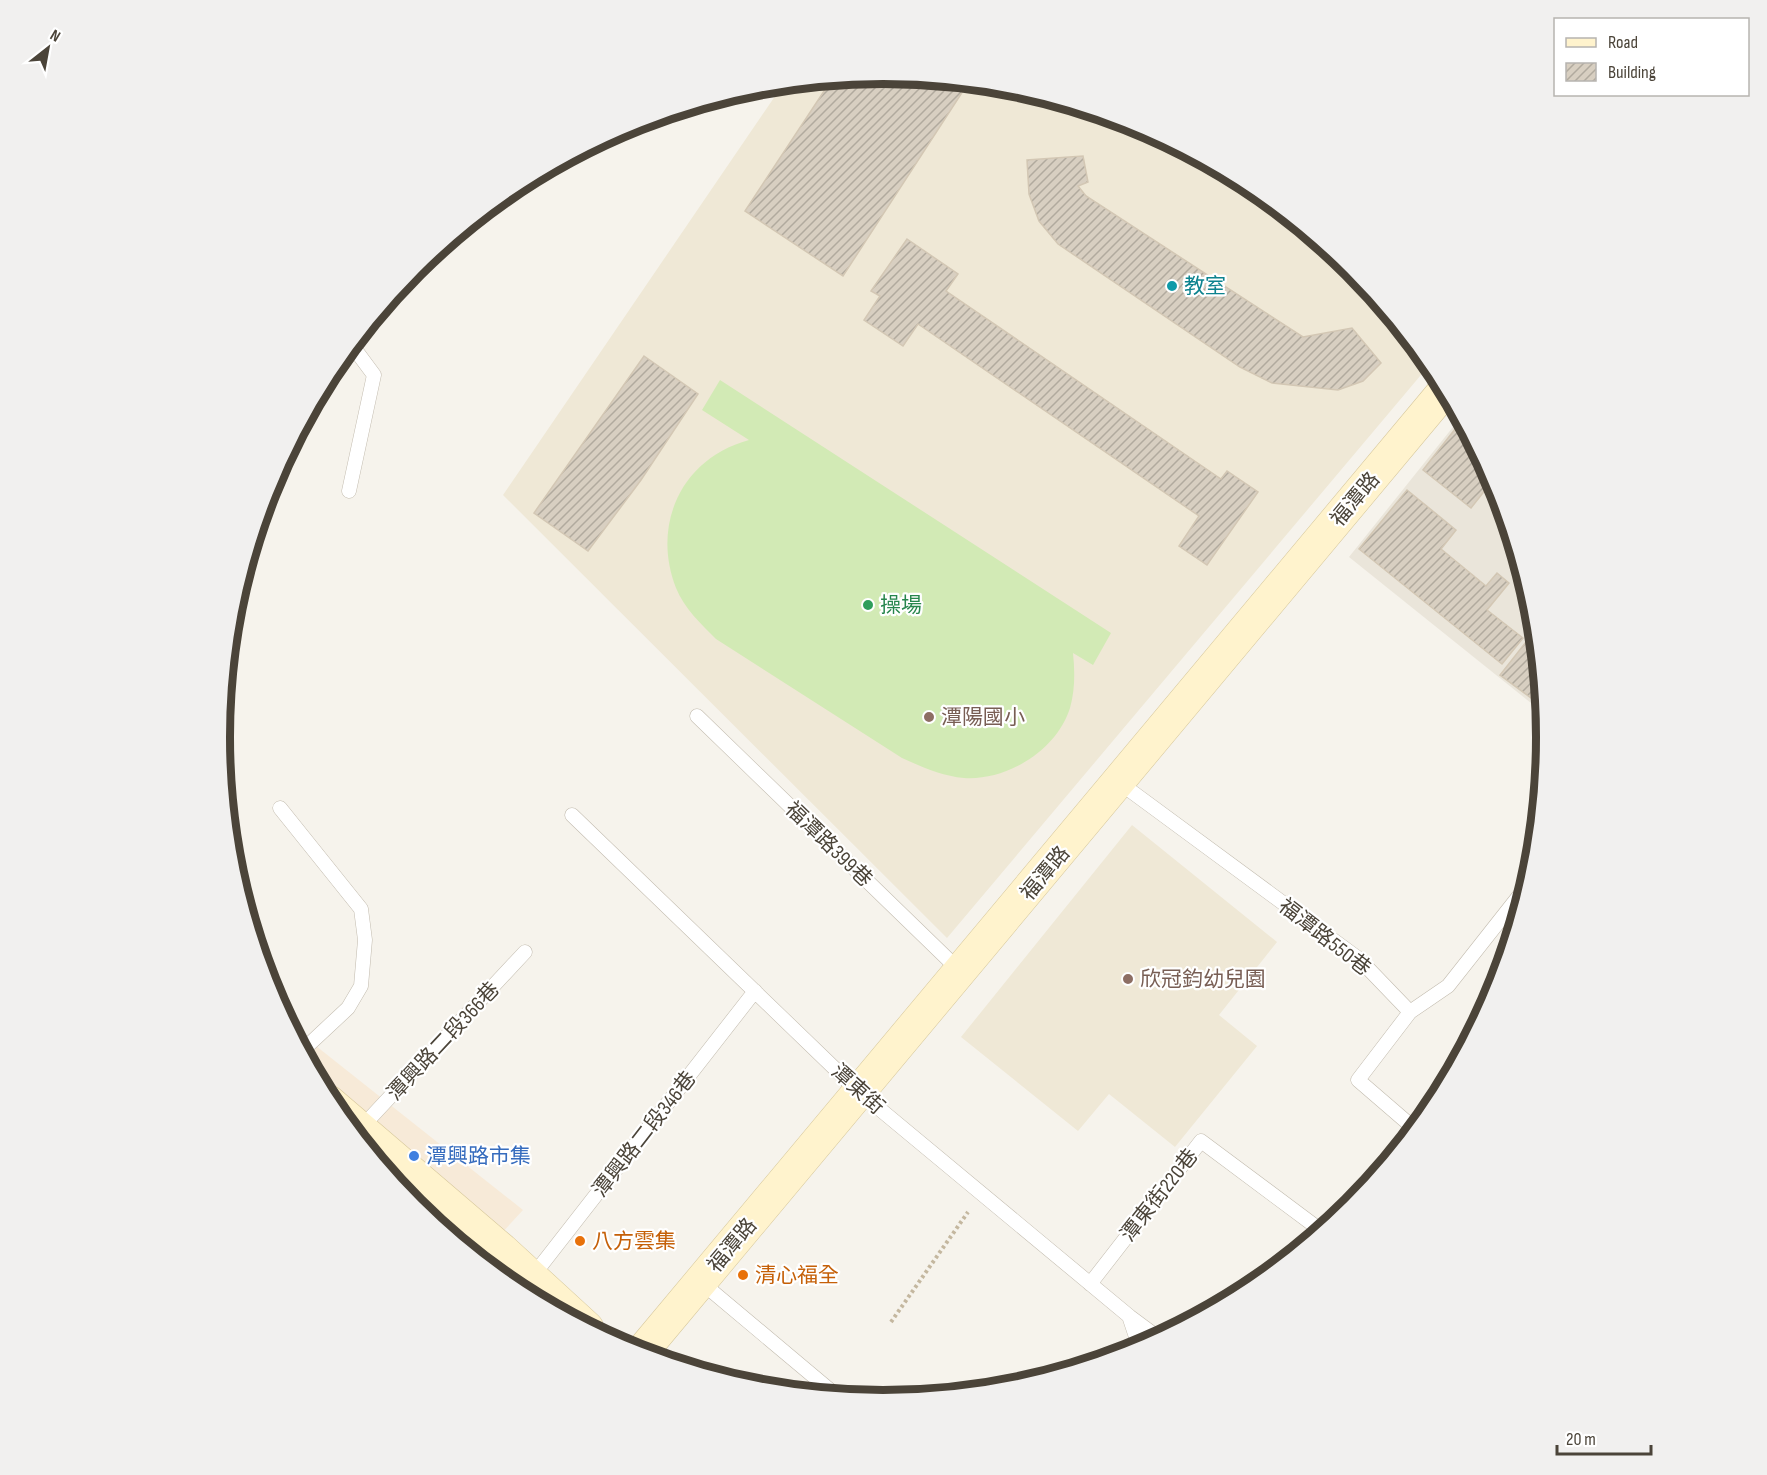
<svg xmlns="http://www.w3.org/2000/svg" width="1767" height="1475" font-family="'Sofia Sans Condensed','Noto Sans TC',sans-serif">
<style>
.residential{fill:#eae5da}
.commercial{fill:#f7ead8}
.education{fill:#efe8d6}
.pitch{fill:#d2eab5}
.building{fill:url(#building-hatch);stroke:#d3c7b4;stroke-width:1.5}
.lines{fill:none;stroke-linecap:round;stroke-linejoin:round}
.lane-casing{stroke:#c2bbae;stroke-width:15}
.secondary-casing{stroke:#d6c79b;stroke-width:34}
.path{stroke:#c4b79f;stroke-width:4;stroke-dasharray:3 3;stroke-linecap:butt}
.lane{stroke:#fff;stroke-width:14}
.secondary{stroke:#fff3cd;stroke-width:33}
.culture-dot{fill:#0f9aa8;stroke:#fff;stroke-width:2}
.leisure-dot{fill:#2e9e5b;stroke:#fff;stroke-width:2}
.education-dot{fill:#8d6e63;stroke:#fff;stroke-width:2}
.shop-dot{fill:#3f7fe0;stroke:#fff;stroke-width:2}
.food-dot{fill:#e8710a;stroke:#fff;stroke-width:2}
.labels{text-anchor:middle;stroke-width:4.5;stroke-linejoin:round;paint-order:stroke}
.culture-label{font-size:21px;fill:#0d838f;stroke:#fff;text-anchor:start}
.street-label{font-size:21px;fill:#4b4439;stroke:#fff}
.leisure-label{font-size:21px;fill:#27864d;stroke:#fff;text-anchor:start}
.education-label{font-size:21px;fill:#785e54;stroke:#fff;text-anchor:start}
.shop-label{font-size:21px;fill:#366cbe;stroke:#fff;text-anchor:start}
.food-label{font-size:21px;fill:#c56008;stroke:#fff;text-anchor:start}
.rim{fill:none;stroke:#4b4439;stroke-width:8}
</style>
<defs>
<pattern id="building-hatch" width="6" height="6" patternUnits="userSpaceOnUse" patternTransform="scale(1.5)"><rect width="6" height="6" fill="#d8cfc1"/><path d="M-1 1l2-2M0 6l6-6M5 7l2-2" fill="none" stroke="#b1aa9e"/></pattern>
</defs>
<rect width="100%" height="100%" fill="#f6f3ec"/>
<!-- residential -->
<path class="residential" d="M1461 417 1497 484 1535 608 1543 689 1531 703 1349 557Z"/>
<!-- commercial -->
<path class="commercial" d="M287 1023 523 1210 478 1259 414 1207 331 1106Z"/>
<!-- education -->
<path class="education" d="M884 74 1013 86 1138 124 1253 186 1353 268 1431 363 947 938 503 495 784 83Z
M1132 825 1277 942 1219 1015 1257 1046 1175 1147 1109 1094 1078 1131 961 1037Z"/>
<!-- pitch -->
<path class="pitch" d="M720 380 1111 633 1093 665 1073 653C1075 672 1075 690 1070 708 1057 750 1007 781 964 778 942 776 922 767 902 758L716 639C701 624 684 608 676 588 651 524 682 458 749 440L702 410Z"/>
<!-- building -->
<path class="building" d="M884 74 954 80 965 88 843 276 745 211 832 79Z
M1083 156 1088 182 1078 186 1086 196 1303 337 1352 328 1381 363 1363 381 1338 390 1272 383 1240 367 1058 244 1039 221 1029 194 1027 160Z
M907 239 958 274 946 291 1221 479 1227 471 1258 492 1207 565 1179 546 1199 516 918 324 903 346 864 320 880 296 871 291Z
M644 356 698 394 641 480 588 551 534 513Z
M1463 419 1494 479 1471 508 1423 470Z
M1407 490 1456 530 1441 549 1486 586 1497 573 1509 583 1487 610 1523 638 1502 664 1359 549Z
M1537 628 1542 684 1531 698 1500 675Z"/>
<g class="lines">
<!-- lane casing -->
<g class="lane-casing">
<path id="lane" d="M349 491 374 375 351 344
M697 716 960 971
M1120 783 1359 959 1410 1012
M280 808 361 909 365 940 361 986 348 1008 302 1051
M572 815 858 1091 1129 1316 1137 1340 1126 1354
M360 1129 525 952
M1416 1130 1358 1080 1410 1012 1448 986 1530 882
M499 1277 502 1252
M532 1277 755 991
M701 1282 837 1396
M1090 1284 1201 1141 1323 1232
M1129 1316 1160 1339"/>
</g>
<!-- secondary casing -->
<g class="secondary-casing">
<path id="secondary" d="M329 1102 502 1250 587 1328
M640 1354 1446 389"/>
</g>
<!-- path -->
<path class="path" d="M891 1322 968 1212"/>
<!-- lane -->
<use href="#lane" class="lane"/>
<!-- secondary -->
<use href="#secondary" class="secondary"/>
</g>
<!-- markers -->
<circle class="culture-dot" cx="1172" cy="286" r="6"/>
<circle class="leisure-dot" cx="868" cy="605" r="6"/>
<g class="education-dot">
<circle cx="929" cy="717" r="6"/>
<circle cx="1128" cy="979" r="6"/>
</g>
<circle class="shop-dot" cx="414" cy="1156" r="6"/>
<g class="food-dot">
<circle cx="580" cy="1241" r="6"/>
<circle cx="743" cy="1275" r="6"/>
</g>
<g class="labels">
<!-- culture labels -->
<g class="culture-label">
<text x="1184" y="293">教室</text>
</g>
<!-- street labels -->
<g class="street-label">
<text transform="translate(1355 499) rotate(-50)" y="7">福潭路</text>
<text transform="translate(829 844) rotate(44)" y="7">福潭路399巷</text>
<text transform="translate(1045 873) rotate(-50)" y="7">福潭路</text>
<text transform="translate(1325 937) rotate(38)" y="7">福潭路550巷</text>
<text transform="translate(443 1041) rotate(-47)" y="7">潭興路二段366巷</text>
<text transform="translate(858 1089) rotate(42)" y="7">潭東街</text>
<text transform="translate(644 1134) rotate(-52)" y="7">潭興路二段346巷</text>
<text transform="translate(1159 1195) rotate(-52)" y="7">潭東街220巷</text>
<text transform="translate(732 1245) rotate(-50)" y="7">福潭路</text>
</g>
<!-- leisure labels -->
<g class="leisure-label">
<text x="880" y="612">操場</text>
</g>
<!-- education labels -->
<g class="education-label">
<text x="941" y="724">潭陽國小</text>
<text x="1140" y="986">欣冠鈞幼兒園</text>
</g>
<!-- shop labels -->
<g class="shop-label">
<text x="426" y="1163">潭興路市集</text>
</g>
<!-- food labels -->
<g class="food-label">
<text x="592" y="1248">八方雲集</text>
<text x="755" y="1282">清心福全</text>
</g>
</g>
<!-- crop -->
<path d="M0 0H1767V1475H0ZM230 737a653 653 0 1 1 1306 0a653 653 0 1 1-1306 0Z" fill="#f1f0ef" fill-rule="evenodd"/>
<path class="rim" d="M230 737a653 653 0 1 1 1306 0a653 653 0 1 1-1306 0Z"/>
<!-- legend -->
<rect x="1554" y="18" width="195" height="78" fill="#ffffff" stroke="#b7b4b0" stroke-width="1.5"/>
<rect x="1566" y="38" width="30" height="9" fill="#fff3cd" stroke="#b7b4b0" stroke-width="1.5"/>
<text x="1608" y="48" font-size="18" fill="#4b4439">Road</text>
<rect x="1566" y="63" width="30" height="18" fill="url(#building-hatch)" stroke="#b7b4b0" stroke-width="1.5"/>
<text x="1608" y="78" font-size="18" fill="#4b4439">Building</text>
<!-- north arrow -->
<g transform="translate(48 48) rotate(31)" stroke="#ffffff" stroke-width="4.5" paint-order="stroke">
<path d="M0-4.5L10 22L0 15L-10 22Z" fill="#4b4439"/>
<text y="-9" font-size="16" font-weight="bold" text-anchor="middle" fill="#4b4439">N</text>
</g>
<!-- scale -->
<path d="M1557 1445v9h94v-9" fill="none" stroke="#4b4439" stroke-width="3"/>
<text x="1566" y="1445" font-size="18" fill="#4b4439" stroke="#ffffff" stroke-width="4.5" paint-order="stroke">20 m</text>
</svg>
